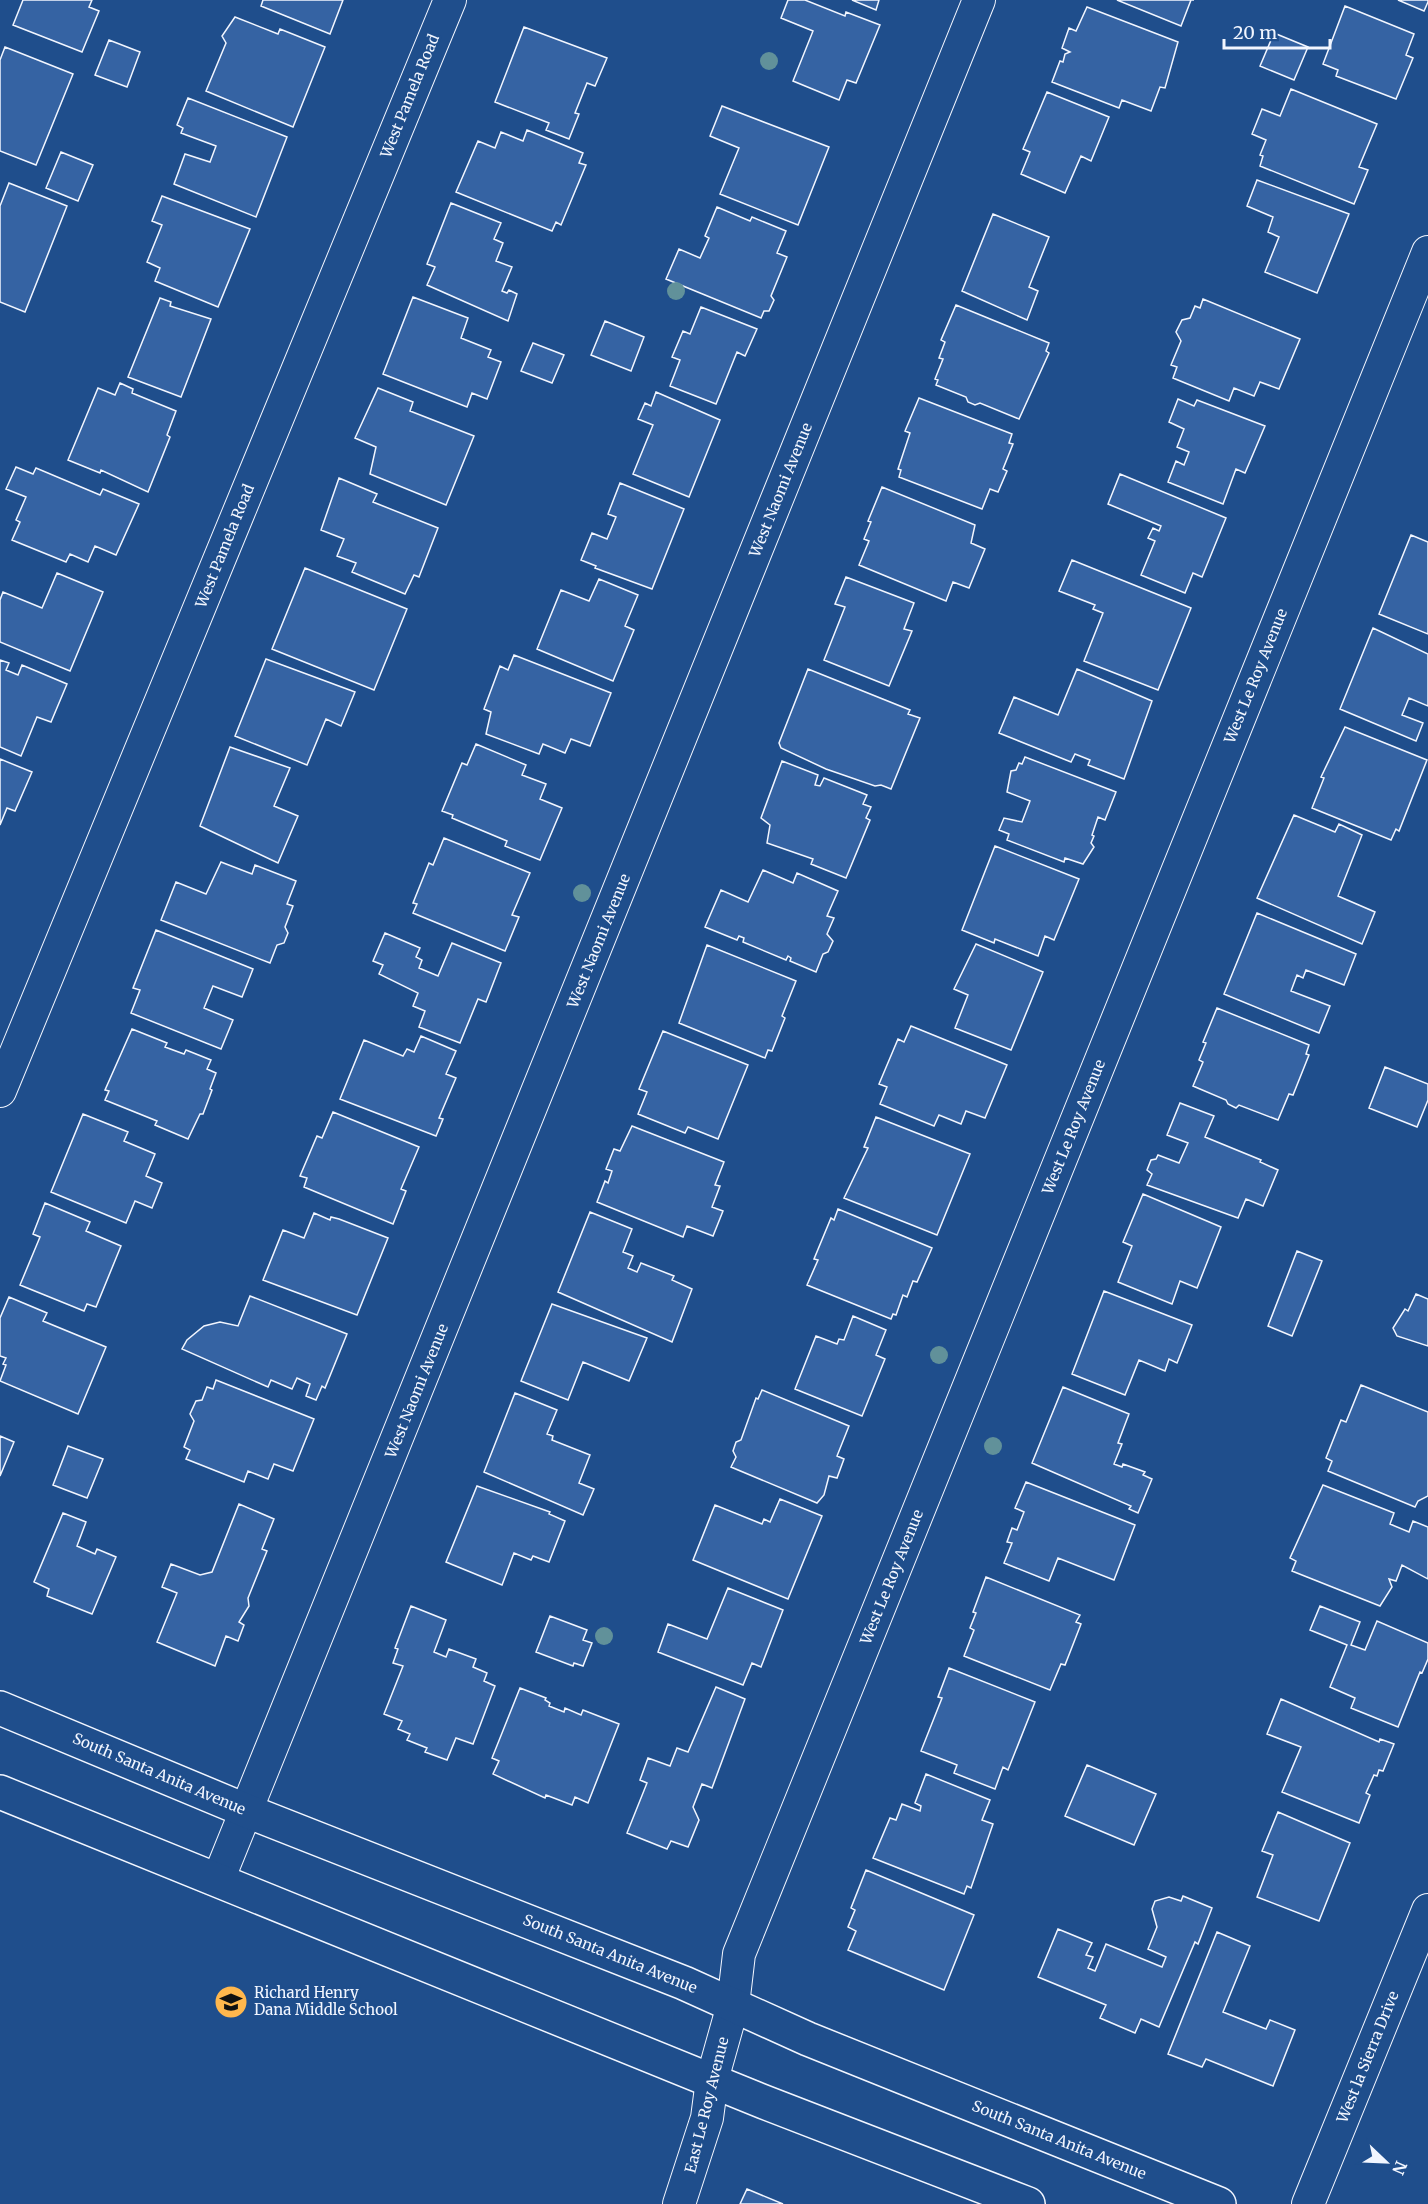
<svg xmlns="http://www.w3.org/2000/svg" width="1428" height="2204" font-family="Merriweather,serif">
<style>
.building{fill:#3563a3;stroke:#f2f6ff;stroke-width:1.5}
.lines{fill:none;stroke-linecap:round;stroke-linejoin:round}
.street-casing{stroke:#f2f6ff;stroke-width:34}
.primary-casing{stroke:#f2f6ff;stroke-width:36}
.street{stroke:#1f4e8c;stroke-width:32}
.primary{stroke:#1f4e8c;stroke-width:33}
.tree{fill:#61919a}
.labels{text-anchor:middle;stroke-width:4.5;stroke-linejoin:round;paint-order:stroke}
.street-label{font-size:15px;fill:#f2f6ff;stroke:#1f4e8c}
.poi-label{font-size:15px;fill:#f2f6ff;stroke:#1f4e8c;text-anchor:start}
</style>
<rect width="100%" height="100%" fill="#1f4e8c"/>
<!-- building -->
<path class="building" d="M23 0H92L89 7 99 11 82 52 13 25Z
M263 0H343L330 34 261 6Z
M788 0H805L845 16 846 12 880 25 856 83 847 80 839 100 793 81 813 31 781 18Z
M852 0H879L876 10Z
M1117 0H1194H1191L1181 26Z
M1398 0H1428V2L1424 11Z
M1345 6 1414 34 1406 55 1413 58 1396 99 1336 76 1338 70 1323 64Z
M1087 7 1178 42 1165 88 1160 87 1151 111 1122 100 1119 108 1052 82 1060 61 1063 62 1065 54 1070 52 1062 48 1069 28 1076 31Z
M235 17 278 34 280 29 325 47 293 127 206 91 226 43 222 36Z
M524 27 607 58 595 86 587 83 575 113 579 114 569 139 546 130 549 123 495 102Z
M1274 33 1308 47 1294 80 1260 66Z
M109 40 140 52 127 87 95 75Z
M5 47 73 74 36 165 0 151V60Z
M1291 89 1377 124 1359 167 1368 170 1354 204 1260 166 1263 156 1260 155 1266 140 1252 134 1262 109 1280 116Z
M1047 92 1109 117 1091 161 1081 156 1065 193 1021 174 1030 152 1023 149Z
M188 98 287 137 256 217 174 184 185 154 210 162 216 146 181 133 183 128 177 125Z
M722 106 829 147 798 225 720 194 739 148 710 136Z
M527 130 583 153 579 163 586 165 561 225 556 222 552 231 456 192 478 141 495 148 501 132 523 141Z
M61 152 93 165 78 201 46 188Z
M1257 180 1349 214 1317 293 1265 272 1279 237 1268 232 1273 217 1247 206Z
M9 183 67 206 25 312 0 302V206Z
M162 196 250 229 218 307 155 281 160 268 147 262 162 225 152 221Z
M451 203 501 223 494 239 503 243 496 261 512 267 502 291 507 293 509 290 517 294 508 321 427 285 435 267 427 264Z
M717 207 750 221 752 217 786 231 777 253 787 257 771 296 774 300 769 311H764L761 318 666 279 679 249 700 258 709 238 705 236Z
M993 214 1049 237 1029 287 1038 291 1027 320 962 291Z
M413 297 468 318 461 338 491 350 488 357 501 362 487 399 472 393 467 407 383 374Z
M160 298 171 302 170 306 211 319 181 397 128 377Z
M1203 299 1300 339 1279 389 1260 382 1254 396 1234 388 1229 401 1173 378 1177 367 1171 365 1181 341 1176 332 1182 320 1190 318 1195 306 1200 308Z
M956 305 1049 343 1046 351 1049 353 1019 419 980 403 975 405 968 402 966 397 936 385 938 380 935 379 943 359 939 358 945 342 941 340Z
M701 307 757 329 745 356 737 352 716 404 670 386 680 360 672 357 683 331 690 334Z
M605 321 644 337 631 371 591 355Z
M533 343 564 355 552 383 521 371Z
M120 383 133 389 132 393 176 411 167 435 170 437 148 492 101 470 100 473 68 460 98 388 115 395Z
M378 388 413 402 410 411 474 436 446 505 370 474 376 447 355 438Z
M656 392 720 420 689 497 633 474 653 425 638 419 645 403 651 406Z
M919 398 1012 434 1009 443 1013 444 1003 469 1007 471 998 492 990 489 982 509 899 477 901 470 898 469 910 433 905 431Z
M1178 399 1194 406 1197 400 1265 426 1245 473 1236 469 1223 504 1168 482 1176 461 1184 465 1189 452 1177 447 1184 429 1169 422Z
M16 467 33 474 36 468 100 495 103 489 139 504 116 555 95 546 88 562 70 554 66 562 12 540 20 522 16 520 26 497 6 489Z
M1120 474 1226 518 1202 577 1193 573 1185 593 1141 575 1155 541 1148 538 1153 528 1159 531 1161 526 1108 504Z
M339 478 377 494 373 502 438 528 419 577 414 575 405 594 352 572 356 563 337 556 344 539 321 530Z
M620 483 684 509 652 589 595 568 596 566 581 560 592 533 607 539 616 517 608 514Z
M882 487 975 525 971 543 985 549 969 588 953 582 946 601 859 565 869 541 864 539 871 522 868 521Z
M1411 535 1428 542V634L1379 614Z
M1072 560 1191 608 1158 690 1084 661 1103 613 1093 609 1095 605 1059 591Z
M305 568 407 609 374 690 272 649Z
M57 573 103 592 70 671 0 642V600L3 592 42 608Z
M846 577 914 603 904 629 912 631 889 686 824 660 845 607 835 604Z
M599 579 638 595 625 626 634 630 613 681 537 649 561 590 589 601Z
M1373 628 1428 654V706L1409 698 1402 715 1423 723 1416 741 1340 709Z
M514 655 611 693 590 746 571 739 565 753 543 744 539 754 486 734 491 712 484 709 500 666 508 670Z
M266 659 355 692 341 726 326 719 307 765 235 736Z
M0 660 9 663 6 670 18 675 22 665 67 684 51 722 37 717 21 756 0 747Z
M808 669 910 710 908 714 920 718 891 789 881 785 875 786 826 769 781 748 779 743Z
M1077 669 1152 701 1124 779 1088 765 1090 760 1075 754 1071 762 999 733 1014 697 1058 715Z
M1345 727 1427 760 1399 831 1396 829 1391 840 1312 808 1324 778 1321 777Z
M476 744 526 765 522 775 546 784 540 799 562 808 540 860 505 846 507 841 452 818 453 815 442 811 462 763 467 765Z
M230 747 290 768 274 806 298 816 278 863 200 826Z
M1025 757 1116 792 1105 820 1098 817 1092 835 1094 836 1091 843 1094 847 1083 864 1065 858 1064 862 1007 840 1009 834 999 830 1004 818 1022 822 1030 801 1007 792 1011 771 1016 770 1019 763 1022 764Z
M0 759 32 772 15 811 7 808 0 825Z
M782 761 818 775 815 785 820 786 824 778 867 795 863 804 871 807 866 818 870 820 846 878 811 864 813 859 767 843 770 825 761 818Z
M1294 815 1335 832 1339 824 1362 835 1338 896 1375 912 1362 944 1257 898Z
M444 838 530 873 512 915 519 917 505 951 413 913 417 904 413 903 429 863 433 865Z
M995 846 1079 879 1054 940 1045 936 1038 956 995 939 994 943 962 930Z
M221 862 252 874 255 865 296 881 287 904 293 906 285 927 288 933 284 943 277 945 270 963 161 920 176 882 206 894Z
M763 870 793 883 797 873 838 891 827 916 834 918 827 934 833 941 828 952 823 954 816 972 790 961 791 958 788 956 786 960 743 942 744 938 739 936 737 940 705 927 721 890 748 902Z
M1257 913 1356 954 1344 985 1306 970 1303 978 1297 975 1291 991 1330 1006 1319 1033 1224 994Z
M156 930 253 969 242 997 213 986 204 1008 233 1020 221 1049 131 1013 140 990 133 988Z
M385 933 420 948 416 957 422 960 419 968 438 976 452 943 501 963 486 1002 478 999 460 1043 419 1027 425 1011 413 1006 418 993 379 974 383 965 373 961Z
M976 944 1043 972 1011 1050 955 1028 968 995 954 989Z
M707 945 796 981 782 1016 785 1018 772 1051 768 1050 765 1058 679 1023Z
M1217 1008 1309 1045 1306 1054 1309 1055 1293 1095 1289 1094 1278 1120 1239 1105 1236 1108 1228 1104 1226 1100 1193 1086 1203 1062 1199 1060 1206 1043 1203 1042Z
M911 1026 1007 1065 985 1118 966 1111 961 1124 939 1115 934 1126 880 1104 887 1087 879 1084 898 1039 904 1042Z
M132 1029 167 1043 165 1047 184 1054 186 1050 211 1060 207 1069 216 1073 210 1089 212 1090 203 1114H200L188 1139 155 1125 157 1121 105 1100 109 1091 105 1090Z
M663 1031 748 1065 718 1139 688 1127 685 1133 638 1114 647 1092 639 1089Z
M421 1036 456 1051 446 1074 456 1078 439 1118 443 1119 436 1136 340 1099 364 1040 403 1056 407 1049 414 1052Z
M1385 1067 1428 1084V1100L1417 1127 1369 1108Z
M1180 1103 1214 1116 1205 1137 1261 1160 1260 1162 1278 1170 1263 1206 1246 1199 1238 1218 1147 1185 1152 1174 1147 1170 1151 1160 1156 1159 1158 1155 1179 1163 1188 1143 1167 1135Z
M333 1112 419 1147 401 1189 406 1191 393 1224 304 1187 307 1178 300 1176 317 1136 322 1138Z
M83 1114 128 1132 124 1141 155 1154 146 1176 162 1183 152 1208 135 1201 126 1223 51 1192Z
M876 1117 970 1154 937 1235 844 1198 868 1148 864 1147Z
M632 1126 724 1162 715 1185 720 1186 712 1207 723 1211 713 1236 687 1226 683 1237 597 1202 605 1181 608 1183 612 1171 606 1169 614 1149 620 1151Z
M1143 1194 1221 1227 1197 1288 1180 1281 1172 1304 1118 1282 1132 1246 1123 1242Z
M45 1203 90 1222 86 1231 121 1246 96 1307 87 1304 84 1311 20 1285 40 1237 33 1234Z
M838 1209 932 1248 917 1282 913 1281 907 1297 903 1295 896 1315 893 1314 891 1319 807 1285 818 1260 814 1259 831 1218 834 1220Z
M590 1212 632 1229 623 1252 633 1256 628 1268 637 1272 641 1263 674 1276 672 1280 692 1289 672 1342 558 1292Z
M314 1213 330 1220 331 1217 339 1219 388 1238 357 1315 263 1280 283 1230 304 1238Z
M1297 1251 1322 1261 1292 1336 1268 1326Z
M1104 1291 1192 1325 1177 1363 1169 1359 1165 1371 1139 1360 1125 1395 1072 1374Z
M1416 1294 1428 1299V1346L1397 1336 1393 1328 1405 1309 1408 1311Z
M250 1296 347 1334 325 1388 322 1386 316 1400 306 1396 310 1384 297 1378 292 1389 271 1380 268 1387 182 1349 187 1340 204 1326 220 1322 238 1326Z
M9 1297 47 1313 43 1321 106 1347 78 1414 0 1381 6 1365 3 1364 6 1358 0 1356V1318Z
M552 1304 647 1338 629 1381 583 1362 568 1400 521 1381Z
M853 1316 886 1330 876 1355 885 1359 862 1416 795 1389 816 1336 837 1344 839 1339 844 1340Z
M216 1380 314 1419 293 1471 274 1464 268 1479 248 1471 244 1482 186 1459 190 1450 184 1447 194 1421 190 1414 196 1401 202 1400 207 1387 213 1389Z
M1361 1385 1428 1412V1496L1418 1501 1415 1507 1328 1471 1332 1461 1326 1458 1341 1420 1346 1422Z
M1063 1387 1129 1414 1118 1443 1122 1444 1114 1464 1122 1467 1123 1464 1145 1472 1143 1475 1152 1479 1138 1513 1129 1509 1131 1506 1032 1463Z
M762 1390 849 1426 837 1456 844 1459 837 1478 829 1476 824 1495 817 1503 731 1467 736 1457 733 1451 736 1442 741 1440 756 1398 758 1399Z
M515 1393 557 1410 547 1434 553 1436 552 1440 590 1455 579 1483 594 1489 583 1515 484 1472Z
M0 1436 14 1442 0 1476Z
M68 1446 103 1459 87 1498 53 1485Z
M1026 1482 1135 1525 1114 1580 1058 1558 1049 1581 1004 1563 1012 1543 1007 1542 1012 1528 1017 1530 1024 1512 1015 1508Z
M1323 1485 1394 1513 1390 1524 1409 1532 1413 1521 1428 1527V1579L1402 1565 1396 1581 1389 1579 1392 1587 1380 1606 1292 1571 1296 1561 1290 1558Z
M477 1486 550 1512 549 1514 565 1521 549 1562 533 1556 531 1560 514 1553 502 1585 446 1562Z
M780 1499 822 1516 788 1599 693 1560 715 1505 762 1524 764 1519 770 1522Z
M239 1504 274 1519 262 1549 267 1551 248 1598 249 1606 239 1622 244 1625 238 1641 226 1636 215 1666 157 1642 177 1593 162 1587 171 1564 200 1575 212 1572Z
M63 1513 86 1522 77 1546 95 1554 97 1549 116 1557 92 1614 47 1596 49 1589 34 1582Z
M986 1577 1080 1615 1076 1622 1081 1624 1065 1665 1061 1664 1050 1690 964 1656 974 1630 970 1628 976 1613 973 1612Z
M728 1588 783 1610 761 1667 752 1663 743 1685 658 1652 668 1624 707 1639Z
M411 1606 446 1620 434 1652 446 1657 449 1649 476 1659 473 1667 487 1673 484 1681 495 1686 473 1744 456 1738 447 1760 425 1752 427 1748 407 1740 410 1734 398 1729 402 1721 384 1714 403 1666 393 1663 398 1649 395 1648Z
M1320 1606 1360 1622 1351 1645 1365 1650 1377 1621 1428 1643V1659L1422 1673 1420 1672 1398 1727 1351 1708 1355 1698 1330 1687 1347 1645 1310 1630Z
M550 1616 587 1630 583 1640 592 1643 583 1666 574 1663 573 1666 536 1652Z
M949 1668 1035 1702 1008 1770 1003 1767 995 1789 954 1773 957 1765 921 1751 942 1698 938 1697Z
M716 1687 745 1699 712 1788 702 1784 693 1807 699 1820 688 1847 671 1841 667 1849 627 1833 647 1783 640 1780 648 1758 670 1766 677 1748 688 1752Z
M520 1688 546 1698 545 1700 550 1703 549 1706 564 1712 565 1708 581 1715 583 1710 619 1724 588 1803 575 1797 572 1805 546 1795 545 1798 493 1774 499 1761 492 1758Z
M1281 1699 1379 1742 1380 1739 1394 1744 1383 1771 1379 1770 1377 1776 1374 1775 1366 1793 1370 1795 1359 1823 1282 1792 1301 1747 1267 1734Z
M1087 1765 1156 1794 1134 1845 1065 1816Z
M926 1774 990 1800 982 1820 993 1824 971 1888 967 1886 964 1894 873 1858 890 1818 896 1820 902 1804 920 1811 921 1806 915 1803Z
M1278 1812 1350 1843 1319 1921 1257 1897 1273 1855 1262 1851Z
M866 1870 974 1915 944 1990 848 1950 856 1931 848 1927 855 1910 851 1908Z
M1183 1896 1212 1908 1198 1944 1195 1942 1159 2027 1141 2019 1135 2033 1100 2018 1106 2005 1038 1977 1058 1929 1092 1943 1086 1955 1093 1957 1088 1968 1095 1971 1106 1944 1162 1967 1166 1957 1148 1949 1157 1927 1152 1909 1155 1901 1169 1897 1181 1901Z
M1217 1932 1250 1946 1223 2012 1266 2029 1270 2020 1295 2030 1273 2086 1206 2059 1202 2067 1168 2054Z
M747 2189 783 2204H740Z"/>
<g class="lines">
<!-- street casing -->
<g class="street-casing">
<path id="street" d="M0 1091 450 0
M218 1880 979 0
M679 2204 707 2118 712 2080 733 2005 739 1954 1428 252
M1308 2204 1428 1910"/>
</g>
<!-- primary casing -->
<g class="primary-casing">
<path id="primary" d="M0 1708 247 1811 684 1983 808 2039 1219 2204
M0 1792 764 2102 1028 2204"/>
</g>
<!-- street -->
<use href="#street" class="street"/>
<!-- primary -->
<use href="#primary" class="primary"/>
</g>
<!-- trees -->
<g class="tree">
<circle cx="769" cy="61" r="9"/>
<circle cx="676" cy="291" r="9"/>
<circle cx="582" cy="893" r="9"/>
<circle cx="939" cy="1355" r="9"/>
<circle cx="993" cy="1446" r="9"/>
<circle cx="604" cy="1636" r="9"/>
</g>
<!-- icons -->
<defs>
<g id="school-disc" transform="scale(1.725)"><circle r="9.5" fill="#ffb74d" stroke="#1f4e8c"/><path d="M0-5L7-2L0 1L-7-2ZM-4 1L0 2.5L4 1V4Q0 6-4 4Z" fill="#111"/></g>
</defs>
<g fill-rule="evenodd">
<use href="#school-disc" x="231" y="2002"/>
</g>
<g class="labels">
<!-- street labels -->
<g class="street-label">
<text transform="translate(410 96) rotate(-68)" y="5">West Pamela Road</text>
<text transform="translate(781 490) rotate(-68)" y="5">West Naomi Avenue</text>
<text transform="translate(225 546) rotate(-68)" y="5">West Pamela Road</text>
<text transform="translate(1256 676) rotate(-68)" y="5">West Le Roy Avenue</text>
<text transform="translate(599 941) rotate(-68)" y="5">West Naomi Avenue</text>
<text transform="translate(1074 1127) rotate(-68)" y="5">West Le Roy Avenue</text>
<text transform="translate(417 1391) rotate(-68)" y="5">West Naomi Avenue</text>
<text transform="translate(892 1577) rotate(-68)" y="5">West Le Roy Avenue</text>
<text transform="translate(159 1774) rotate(23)" y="5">South Santa Anita Avenue</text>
<text transform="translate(610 1954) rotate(22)" y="5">South Santa Anita Avenue</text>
<text transform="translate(1368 2057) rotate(-68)" y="5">West la Sierra Drive</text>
<text transform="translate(707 2105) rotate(-76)" y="5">East Le Roy Avenue</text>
<text transform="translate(1059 2140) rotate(22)" y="5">South Santa Anita Avenue</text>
</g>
<!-- poi labels -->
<g class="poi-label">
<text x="254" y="1998">Richard Henry<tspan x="254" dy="17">Dana Middle School</tspan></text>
</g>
</g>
<!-- north arrow -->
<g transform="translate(1386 2162) rotate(113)" stroke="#1f4e8c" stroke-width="4.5" paint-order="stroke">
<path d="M0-4.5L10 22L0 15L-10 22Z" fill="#f2f6ff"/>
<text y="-9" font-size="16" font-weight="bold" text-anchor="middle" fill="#f2f6ff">N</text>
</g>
<!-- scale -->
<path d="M1224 39v9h106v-9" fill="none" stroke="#f2f6ff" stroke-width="3"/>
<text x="1233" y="39" font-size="18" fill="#f2f6ff" stroke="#1f4e8c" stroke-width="4.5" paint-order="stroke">20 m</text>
</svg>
